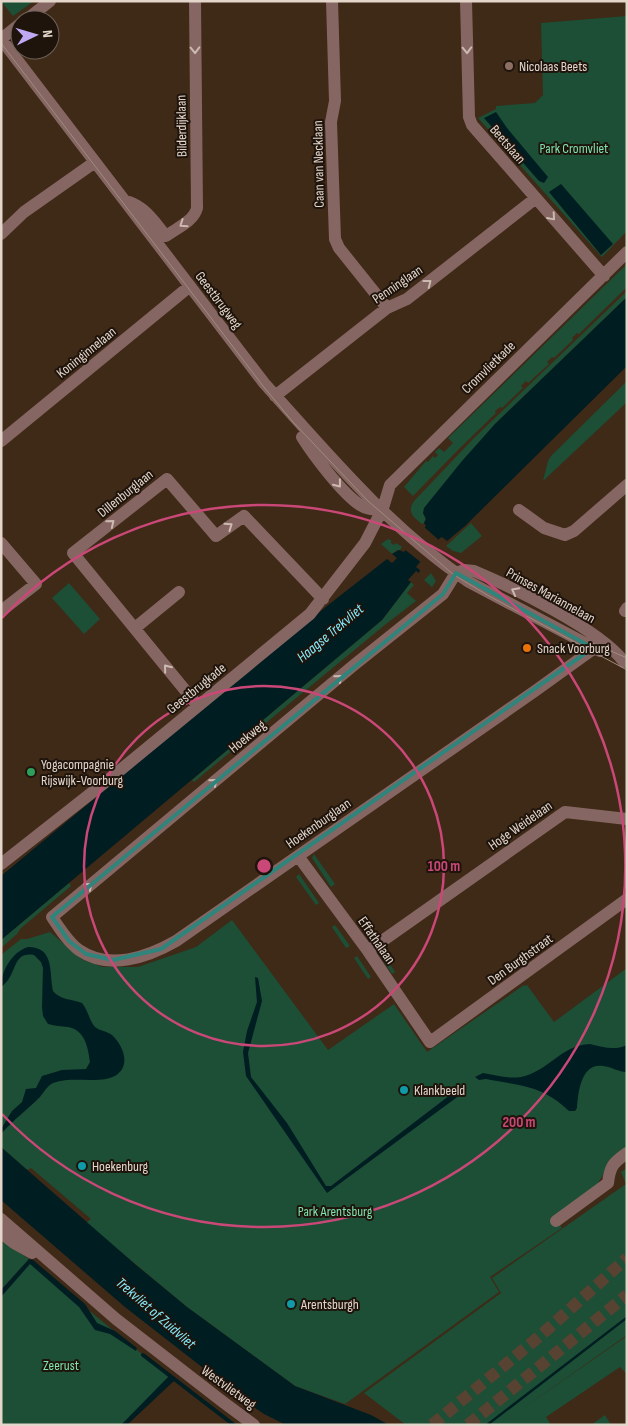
<svg xmlns="http://www.w3.org/2000/svg" width="628" height="1426" font-family="'Sofia Sans Condensed',sans-serif">
<style>
.green{fill:#1c4f35}
.water{fill:#001d22}
.pier{fill:#3f2917}
.lines{fill:none;stroke-linecap:round;stroke-linejoin:round}
.stream{stroke:#001d22;stroke-width:4}
.major-tunnel{stroke:#584332;stroke-width:12;stroke-dasharray:12 6;stroke-linecap:butt}
.minor{stroke:#866662;stroke-width:12}
.tram{stroke:#9e8c7e;stroke-width:1}
.oneway{stroke:#ccbab1}
.marked{fill:none;stroke:#2f847c;stroke-width:4;stroke-linejoin:round}
.ring{fill:none;stroke:#ca4877;stroke-width:2.5}
.education-dot{fill:#8d6e63;stroke:#1e140c;stroke-width:2}
.food-dot{fill:#e8710a;stroke:#1e140c;stroke-width:2}
.leisure-dot{fill:#2e9e5b;stroke:#1e140c;stroke-width:2}
.culture-dot{fill:#0f9aa8;stroke:#1e140c;stroke-width:2}
.labels{text-anchor:middle;stroke-width:4;stroke-linejoin:round;paint-order:stroke}
.poi-label{font-size:14px;fill:#e4d6cb;stroke:#1e140c;text-anchor:start}
.street-label{font-size:14px;fill:#e4d6cb;stroke:#1e140c}
.park-label{font-size:14px;fill:#7fe5ae;stroke:#1e140c}
.water-label{font-size:15px;font-style:italic;fill:#85ecfe;stroke:#1e140c}
.centre{fill:#ca4877;stroke:#1e140c;stroke-width:2.5}
.ring-label{font-size:15px;text-anchor:middle;font-weight:bold;fill:#ca4877;stroke:#1e140c;stroke-width:4;stroke-linejoin:round;paint-order:stroke}
</style>
<rect width="100%" height="100%" fill="#3f2917"/>
<!-- green -->
<path class="green" d="M1 1H34L13 16Z
M627 16V231L602 257 478 118 496 109V106L535 103 543 95 541 23Z
M627 264V287L579 334 577 333 572 338 573 340 554 358 552 357 547 362 549 364 528 383 526 381 521 386 523 388 502 408 500 407 495 411 496 413 458 450 413 496 404 487 426 461 428 462 433 456 435 458 438 455 435 452 439 448 444 452 453 443 448 438Z
M627 291V297L495 424 423 513 426 517 424 523 422 524C413 517 406 511 415 500L473 439Z
M627 381V400L625 404 543 481 548 461 551 456Z
M471 523 482 536 461 553 453 551 446 546Z
M388 539 391 540V543L394 545 396 543 402 547 400 550H397L392 554 381 544Z
M431 573 436 581 432 587 424 580Z
M411 582 414 585 407 593 416 601 386 624 194 782 192 780 382 620Z
M69 583 100 619 84 634 52 598Z
M314 854 335 884 331 887 312 858Z
M299 874 319 903 316 905 296 877Z
M69 883 71 886 20 929 17 934 1 948V940Z
M232 920 328 1050 394 1004 427 1052 524 985 525 986 527 985 554 1022 627 968V1148L610 1163 595 1188 560 1225 562 1228 490 1277 499 1292 345 1404 295 1386 187 1307 86 1223 91 1219 31 1168 27 1170 1 1147V955L21 939H27L50 932 83 960 103 967H138L196 947Z
M335 925 350 946 346 948 332 927Z
M381 950 395 972 392 974 378 953Z
M357 956 371 977 368 979 354 958Z
M627 1168V1335L519 1411 627 1336V1374L620 1367 546 1417 551 1425H406L364 1393 501 1293 492 1278 626 1184 621 1172Z
M4 1242 29 1259 1 1290V1245Z
M29 1261 171 1378 125 1425H1V1292Z
M605 1415 611 1425H591Z"/>
<!-- water -->
<path class="water" d="M496 112 507 128 548 177 544 183 539 181 484 118Z
M561 184 613 244 601 255 549 192Z
M627 297V366L465 526 447 541 442 537 440 538 416 567 420 570 419 573 416 571 408 580 411 582 382 620 1 940V876L327 606 387 559 392 563 397 558 392 554 399 550 404 552 426 526 424 523 426 519 423 513 424 508 462 461 495 424Z
M28 947C55 947 49 973 53 991 60 1000 72 999 82 1003 88 1010 89 1020 95 1027 100 1031 107 1031 112 1035 127 1049 132 1074 106 1079 88 1082 71 1077 53 1083 47 1086 44 1092 40 1097 27 1110 13 1120 1 1134V1129L12 1111 22 1102 26 1089 36 1088 42 1076 62 1070 86 1069 90 1062C88 1047 85 1030 68 1027 61 1026 55 1026 48 1024L43 1016 42 1007 43 968 41 962 34 955C11 951 18 976 1 987 1 971 12 952 28 947Z
M255 977 258 978 262 1001 248 1053 251 1077 287 1123 326 1186H331L454 1092 462 1088 464 1092 327 1193 246 1076 243 1052 247 1031 257 1002Z
M590 1044C603 1047 614 1051 627 1045V1072C618 1072 612 1067 603 1066 581 1062 578 1093 577 1108L575 1111H569C542 1085 521 1086 486 1079L479 1080 475 1077 483 1073C495 1075 509 1079 521 1077 549 1071 561 1045 590 1044Z
M1 1147 136 1265 187 1307 295 1386 371 1415 389 1425H286L264 1414 248 1403 125 1307 1 1200Z
M29 1259 33 1260 85 1304 97 1323 115 1331 137 1348 136 1351 110 1334 95 1330 79 1307 30 1264 1 1297V1290Z
M627 1316V1319L489 1425H485Z
M170 1375 176 1379 127 1425H121Z"/>
<!-- pier -->
<path class="pier" d="M423 526 440 541 422 563 404 549Z"/>
<g class="lines">
<!-- stream -->
<path class="stream" d="M143 1355 234 1425"/>
<!-- major-tunnel -->
<path class="major-tunnel" d="M432 1425 540 1336 627 1258
M468 1425 627 1295"/>
<!-- minor -->
<path class="minor" d="M332 1 335 101 331 122 335 239 339 248 387 308
M466 1 469 117 472 125 604 276
M26 20 50 1
M1 39 264 383C327 453 389 528 469 582L600 651
M1 39 20 24
M129 202C146 208 155 223 166 236 177 228 194 221 197 208L195 1
M1 234 24 212 95 162
M275 396 387 308 407 299 536 198
M302 437C314 456 342 493 360 505 366 509 374 510 382 510
M1 441 190 286
M519 510 544 528 565 535 574 531 627 485
M1 543 36 584 1 611
M625 611 627 608
M135 628 179 592
M603 642 535 691 176 941C148 957 109 971 79 950 68 942 60 929 52 917L354 665 443 594 456 573 464 570 474 571C512 587 601 630 624 662
M198 706 73 553 167 479 216 536 244 516 323 599
M298 856 368 951 430 1042 627 899
M1 864 113 776 310 614 365 543 383 508 390 485 627 252
M368 951 565 812 627 819
M1 1219 116 1319 223 1402 254 1425
M556 1221 608 1183C610 1166 613 1163 627 1153
M1 1233 14 1243 32 1253"/>
<!-- tram -->
<path class="tram" d="M1 43 263 386 293 422 368 501 454 575 489 596 627 670
M590 642 627 658"/>
</g>
<!-- one-way arrows -->
<defs><path id="oneway-chevron" d="M-2-3.5L2.5 0L-2 3.5" fill="none" stroke-width="1.6" stroke-linecap="round" stroke-linejoin="round" transform="scale(1.25)"/></defs>
<g class="oneway">
<use href="#oneway-chevron" transform="translate(195 50) rotate(89)"/>
<use href="#oneway-chevron" transform="translate(467 50) rotate(88)"/>
<use href="#oneway-chevron" transform="translate(552 217) rotate(49)"/>
<use href="#oneway-chevron" transform="translate(183 224) rotate(146)"/>
<use href="#oneway-chevron" transform="translate(428 283) rotate(-38)"/>
<use href="#oneway-chevron" transform="translate(338 484) rotate(52)"/>
<use href="#oneway-chevron" transform="translate(111 523) rotate(-39)"/>
<use href="#oneway-chevron" transform="translate(229 526) rotate(-35)"/>
<use href="#oneway-chevron" transform="translate(515 591) rotate(-152)"/>
<use href="#oneway-chevron" transform="translate(167 668) rotate(-129)"/>
<use href="#oneway-chevron" transform="translate(339 678) rotate(-40)"/>
<use href="#oneway-chevron" transform="translate(214 782) rotate(-40)"/>
<use href="#oneway-chevron" transform="translate(89 886) rotate(-40)"/>
</g>
<!-- marked area -->
<path class="marked" d="M456 573 593 648 161 949 113 960 86 954 69 941 52 917 443 594Z"/>
<!-- distance rings -->
<g class="ring">
<circle cx="264" cy="866" r="180"/>
<path d="M2 618A361 361 0 1 1 2 1114"/>
</g>
<!-- markers -->
<circle class="education-dot" cx="509" cy="66" r="5"/>
<circle class="food-dot" cx="527" cy="648" r="5"/>
<circle class="leisure-dot" cx="31" cy="772" r="5"/>
<g class="culture-dot">
<circle cx="404" cy="1090" r="5"/>
<circle cx="82" cy="1166" r="5"/>
<circle cx="291" cy="1304" r="5"/>
</g>
<g class="labels">
<!-- poi labels -->
<g class="poi-label">
<text x="519" y="71">Nicolaas Beets</text>
<text x="537" y="653">Snack Voorburg</text>
<text x="41" y="769">Yogacompagnie<tspan x="41" dy="16">Rijswijk-Voorburg</tspan></text>
<text x="414" y="1095">Klankbeeld</text>
<text x="92" y="1171">Hoekenburg</text>
<text x="301" y="1309">Arentsburgh</text>
</g>
<!-- street labels -->
<g class="street-label">
<text transform="translate(181 126) rotate(-91)" y="5">Bilderdijklaan</text>
<text transform="translate(508 144) rotate(49)" y="5">Beetslaan</text>
<text transform="translate(318 164) rotate(-91)" y="5">Caan van Necklaan</text>
<text transform="translate(397 284) rotate(-34)" y="5">Penninglaan</text>
<text transform="translate(219 300) rotate(53)" y="5">Geestbrugweg</text>
<text transform="translate(86 352) rotate(-39)" y="5">Koninginnelaan</text>
<text transform="translate(488 367) rotate(-44)" y="5">Cromvlietkade</text>
<text transform="translate(125 493) rotate(-39)" y="5">Dillenburglaan</text>
<text transform="translate(551 595) rotate(29)" y="5">Prinses Mariannelaan</text>
<text transform="translate(196 688) rotate(-39)" y="5">Geestbrugkade</text>
<text transform="translate(247 736) rotate(-39)" y="5">Hoekweg</text>
<text transform="translate(318 823) rotate(-35)" y="5">Hoekenburglaan</text>
<text transform="translate(520 825) rotate(-35)" y="5">Hoge Weidelaan</text>
<text transform="translate(377 940) rotate(55)" y="5">Effathalaan</text>
<text transform="translate(520 959) rotate(-36)" y="5">Den Burghstraat</text>
<text transform="translate(229 1387) rotate(36)" y="5">Westvlietweg</text>
</g>
<!-- park labels -->
<g class="park-label">
<text x="574" y="153">Park Cromvliet</text>
<text x="335" y="1216">Park Arentsburg</text>
<text x="61" y="1370">Zeerust</text>
</g>
<!-- water labels -->
<g class="water-label">
<text transform="translate(330 633) rotate(-40)" y="5">Haagse Trekvliet</text>
<text transform="translate(156 1313) rotate(41)" y="5">Trekvliet of Zuidvliet</text>
</g>
</g>
<circle cx="264" cy="866" r="8" class="centre"/>
<g class="ring-label">
<text x="444" y="871">100 m</text>
<text x="519" y="1127">200 m</text>
</g>
<!-- border -->
<rect width="628" height="1426" fill="none" stroke="#e4d6cb" stroke-width="5"/>
<!-- north arrow -->
<g transform="translate(35 35) rotate(85)"><circle r="24" fill="#1e140c" stroke="#6d6258"/>
<path d="M0-4L9 19L0 12L-9 19Z" fill="#c0a8f3"/>
<text y="-8" font-size="14" font-weight="bold" text-anchor="middle" fill="#e4d6cb">N</text>
</g>
</svg>
